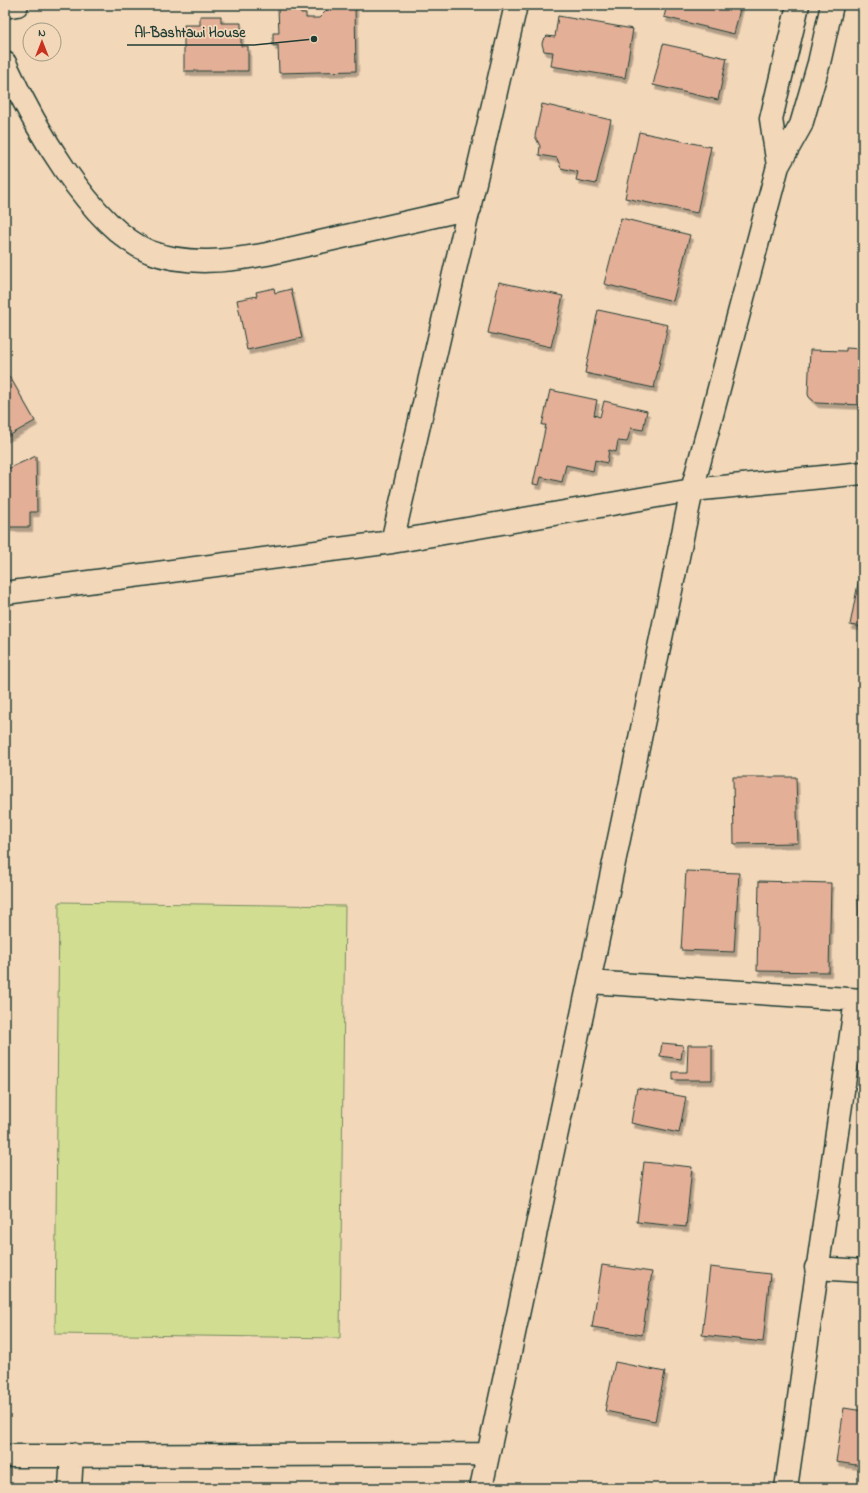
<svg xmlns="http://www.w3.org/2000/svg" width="868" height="1493" font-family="'Indie Flower',sans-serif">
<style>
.green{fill:#d1dd91;stroke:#788d62}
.building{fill:#e3af97;stroke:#1f3d34;filter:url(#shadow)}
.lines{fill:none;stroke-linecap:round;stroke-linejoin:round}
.street-casing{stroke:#1f3d34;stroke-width:25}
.street{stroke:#f2d7b9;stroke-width:22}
.leader{fill:none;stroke:#1f3d34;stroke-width:1.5}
.callout-dot{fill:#1f3d34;stroke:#f2d7b9;stroke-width:1.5}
.callout-label{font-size:14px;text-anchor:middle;font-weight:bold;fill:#1f3d34;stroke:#f2d7b9;stroke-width:3.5;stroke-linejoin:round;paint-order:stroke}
</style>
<defs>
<filter id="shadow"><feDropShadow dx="2.5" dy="4.5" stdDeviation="0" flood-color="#0004"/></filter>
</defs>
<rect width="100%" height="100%" fill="#f2d7b9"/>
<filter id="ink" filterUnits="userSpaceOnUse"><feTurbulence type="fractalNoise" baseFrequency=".025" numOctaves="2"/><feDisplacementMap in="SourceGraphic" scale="8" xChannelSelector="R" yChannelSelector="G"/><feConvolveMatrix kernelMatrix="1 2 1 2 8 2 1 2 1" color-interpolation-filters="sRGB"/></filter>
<g filter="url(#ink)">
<!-- green -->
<path class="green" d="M59 902 345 906 340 1338 55 1334Z"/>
<!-- building -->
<path class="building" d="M329 5H355L356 71 279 73 278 45 273 46V33H279L278 8 300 7V13H306V18H319L328 9Z
M667 5H741L734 34 664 17Z
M200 16H221V23H241V46H248V71H184V25H200Z
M558 16 633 29 625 78 551 66 553 52 544 51 542 44 543 40 547 36 555 37Z
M663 44 727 58 718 100 653 85Z
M542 104 611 120 596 184 576 180 578 172 561 168 557 158 539 155 540 146 535 136Z
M639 132 711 147 697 213 625 198Z
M621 218 690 235 673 301 604 284Z
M499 282 563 296 551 347 488 333Z
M274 288 275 293 291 289 302 338 247 350 237 300 257 296 256 292Z
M598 310 668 325 654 388 585 373Z
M846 348 863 349V405L816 403 809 397 808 394 810 350 846 351Z
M10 377 35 421 5 438V380Z
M550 390 597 400 594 415 600 417 604 401 647 411 643 430 631 428 627 442 618 441 616 452 609 450 607 463 595 460 593 471 566 465 562 482 541 477 539 485 533 484 546 425H542Z
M36 456 37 512H30V527H5V470Z
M863 558V627L850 625Z
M733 777H796L798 843 734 844Z
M686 871 739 873 734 952 681 950Z
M759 881 831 883 829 972 757 971Z
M858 895H863V961H860Z
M662 1043 683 1045 681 1059 660 1056Z
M688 1045H712V1080H673V1072H687Z
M637 1088 686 1097 679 1133 631 1123Z
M644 1162 692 1167 686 1227 637 1222Z
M602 1265 652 1272 642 1335 592 1327Z
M710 1267 770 1274 763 1342 702 1335Z
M615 1362 665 1372 655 1421 605 1411Z
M844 1408 863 1411V1466L836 1462Z"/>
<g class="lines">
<!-- street casing -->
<g class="street-casing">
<path id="street" d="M5 7 17 5
M5 63C31 120 90 227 150 252 187 266 229 261 267 254L470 208
M778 166 771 119 798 5
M392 542 516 5
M5 593 392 542 692 490 863 473
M589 982 863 1000
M816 1268 863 1271
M5 1456 488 1454
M70 1488 72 1454
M481 1488 589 982 692 490 778 166 801 125 819 63 832 5
M786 1488 856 1000"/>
</g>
<!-- street -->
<use href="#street" class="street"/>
</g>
</g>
<!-- callouts -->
<path class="leader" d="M314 39L254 45H127"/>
<circle class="callout-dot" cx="314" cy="39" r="4"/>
<g class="callout-label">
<text x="190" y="37">Al-Bashtawi House</text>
</g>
<!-- margin -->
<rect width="868" height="1493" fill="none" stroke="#f2d7b9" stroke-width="20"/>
<rect x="10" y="10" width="848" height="1473" fill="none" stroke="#1f3d34" stroke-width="1.5" filter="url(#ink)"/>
<!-- north arrow -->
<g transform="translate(42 42)"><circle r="19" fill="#f2d7b9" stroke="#9e9984"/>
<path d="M0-3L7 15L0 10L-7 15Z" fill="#c8321e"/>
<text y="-6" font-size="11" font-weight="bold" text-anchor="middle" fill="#1f3d34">N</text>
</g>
</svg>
